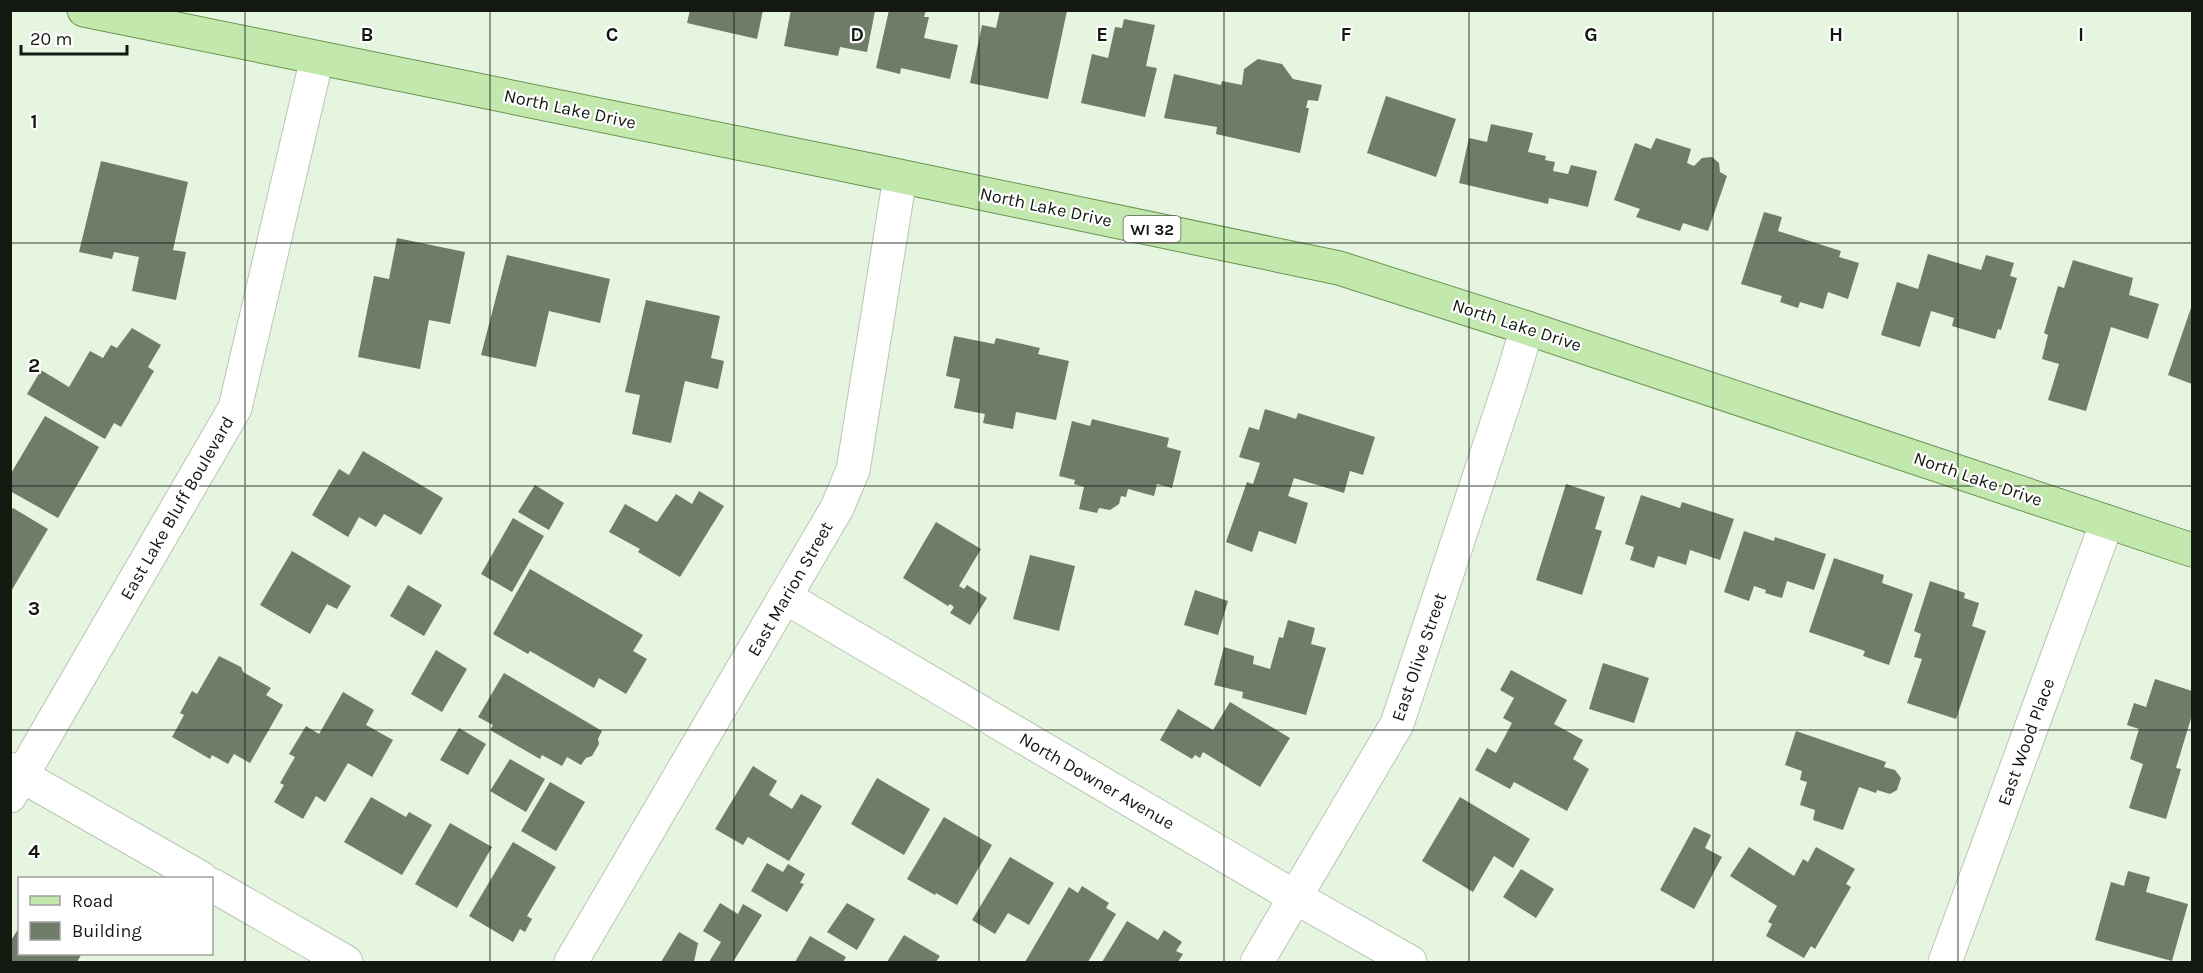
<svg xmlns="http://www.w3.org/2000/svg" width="2203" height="973" font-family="Karla,sans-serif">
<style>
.building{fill:#707c6a}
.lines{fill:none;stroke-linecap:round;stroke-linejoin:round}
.minor-casing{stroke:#b8c6b2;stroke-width:35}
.major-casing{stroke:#6a9553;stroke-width:35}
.minor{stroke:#fff;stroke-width:33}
.major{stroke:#c2e8ad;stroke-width:33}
.grid{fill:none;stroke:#131811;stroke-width:1.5;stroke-opacity:0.55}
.labels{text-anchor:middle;stroke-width:4.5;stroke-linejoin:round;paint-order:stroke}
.shield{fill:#fff;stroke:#5a5d58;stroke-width:1.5}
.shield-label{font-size:16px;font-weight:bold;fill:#131811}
.street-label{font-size:18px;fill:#131811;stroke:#fff}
.grid-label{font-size:20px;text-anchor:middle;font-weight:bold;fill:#131811;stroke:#fff;stroke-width:4.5;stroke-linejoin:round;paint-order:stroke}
</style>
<rect width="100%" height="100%" fill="#e6f5df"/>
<!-- building -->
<path class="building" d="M690 10H763L757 39 687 23Z
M791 10 875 11 867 52 840 47 838 56 784 46Z
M889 10H926L924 17H929L924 38 958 45 950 79 901 68 900 74 876 68Z
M1000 10 1067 11 1048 99 970 83 982 25 996 28Z
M1124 19 1155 25 1146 66 1157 68 1145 117 1081 103 1092 54 1108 58 1115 27 1122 28Z
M1258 59 1282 64 1293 79 1322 85 1318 101 1308 100 1306 108H1309L1300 153 1216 134 1217 127 1164 118 1174 74 1221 85 1222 81 1242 85 1244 69Z
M1386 96 1456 119 1436 177 1367 153Z
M1491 124 1533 133 1528 152 1546 156 1545 160 1555 162 1553 171 1568 174 1571 165 1597 171 1588 207 1549 198 1548 204 1459 183 1469 138 1487 142Z
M1656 138 1691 149 1687 163 1694 166 1702 158 1712 157 1719 163 1720 172 1727 176 1708 231 1683 223 1680 231 1636 217 1640 209 1614 200 1635 143 1651 149Z
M101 161 188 182 173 250 186 252 176 300 132 291 139 257 114 252 112 259 79 252Z
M1764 212 1782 217 1778 231 1841 251 1839 257 1859 263 1848 299 1828 292 1823 309 1800 302 1798 308 1780 302 1782 296 1741 284Z
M397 238 465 252 450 324 429 320 420 369 358 357 374 276 389 279Z
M1928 254 1981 270 1986 255 2014 263 2010 276 2017 278 2001 330 1998 329 1995 339 1952 326 1954 318 1931 311 1920 347 1881 335 1897 282 1918 289Z
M507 255 610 279 600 323 549 311 536 367 481 355Z
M2073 260 2133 278 2129 295 2159 304 2148 339 2111 327 2086 411 2048 400 2059 364 2042 359 2048 335 2044 333 2058 286 2064 288Z
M646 300 720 316 711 358 724 361 718 389 685 381 671 443 632 434 640 395 625 392Z
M2192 305V384L2168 375Z
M132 328 161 345 148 367 154 371 121 427 114 423 105 439 27 394 41 370 69 387 90 351 103 358 111 345 117 348Z
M954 336 994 344 996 338 1040 348 1038 354 1069 361 1056 420 1016 412 1013 429 983 423 985 414 954 408 960 379 946 376Z
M1265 409 1296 419 1298 413 1375 437 1363 475 1350 471 1344 493 1294 478 1288 496 1308 503 1296 544 1259 531 1252 552 1226 542 1247 482 1253 484 1260 463 1239 457 1249 427 1259 430Z
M45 416 99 447 58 518 10 491V475Z
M1092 419 1169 438 1167 447 1181 451 1172 488 1157 484 1154 496 1128 489 1126 497 1121 496 1119 504 1110 510 1099 508 1097 513 1079 509 1084 487 1074 484 1075 480 1059 476 1072 421 1090 426Z
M363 451 443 498 421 535 384 514 376 527 359 517 348 537 312 515 339 469 349 475Z
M1566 484 1605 497 1595 529 1602 531 1582 595 1536 580Z
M535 485 564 503 549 530 518 512Z
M699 491 724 506 680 577 638 552 640 549 609 532 625 504 657 522 676 494 692 504Z
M1641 495 1680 508 1682 502 1734 519 1720 560 1690 550 1686 565 1658 556 1654 568 1630 560 1634 547 1625 544Z
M13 508 48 529 10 593V513Z
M513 518 544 536 512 592 481 574Z
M936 522 981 549 959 586 964 589 967 585 987 598 970 625 950 613 954 607 950 604 948 606 903 578Z
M1744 531 1774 541 1775 537 1826 554 1814 590 1787 581 1782 598 1765 593 1766 590 1754 586 1749 601 1724 592Z
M292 551 351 586 337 609 327 604 310 634 260 605Z
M1030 555 1075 566 1059 631 1013 619Z
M1834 558 1884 575 1882 583 1913 594 1889 665 1863 656 1865 651 1809 632Z
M530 569 643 635 633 651 647 659 626 694 599 678 594 688 530 651 528 654 493 634Z
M1930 581 1965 593 1964 598 1979 603 1972 626 1986 631 1956 719 1907 703 1922 659 1914 657 1921 634 1914 631Z
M408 585 442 605 424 636 390 616Z
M1195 590 1228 601 1218 635 1184 625Z
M1288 620 1315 628 1311 644 1326 648 1306 715 1242 698 1243 692 1214 685 1224 647 1254 656 1253 664 1270 669 1279 637 1283 638Z
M436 650 467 669 442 712 411 694Z
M219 656 241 667 243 672 271 688 266 695 283 705 250 763 234 754 228 764 212 755 210 759 172 737 184 715 180 713 192 691 197 694Z
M1603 663 1649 678 1634 723 1589 709Z
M1511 670 1567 700 1554 724 1583 740 1573 759 1589 769 1567 811 1514 782 1510 789 1475 770 1487 748 1496 753 1512 723 1503 718 1514 698 1500 690Z
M504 673 602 731 598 739 599 744 592 756 586 758 581 765 567 757 562 766 542 755 540 759 490 730 493 725 478 717Z
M2155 679 2192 691V715L2176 768 2181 769 2166 819 2129 808 2143 764 2130 759 2139 729 2127 725 2134 703 2146 707Z
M343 692 374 710 366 725 393 740 372 777 348 763 325 802 316 796 303 819 274 802 284 785 280 783 295 757 289 754 306 726 319 734Z
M1230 702 1290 738 1260 787 1203 752 1200 758 1195 755 1192 759 1160 740 1178 709 1213 730Z
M459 728 486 744 468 775 440 760Z
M1796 731 1886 762 1884 767 1895 770 1901 778 1897 790 1890 794 1877 790 1876 793 1859 787 1843 830 1813 820 1815 810 1800 805 1807 782 1800 780 1802 771 1785 765Z
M510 759 545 779 526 812 490 791Z
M753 766 777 781 769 795 792 809 801 794 822 806 789 861 748 837 743 845 715 829Z
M877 778 930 809 904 855 851 824Z
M550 782 585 802 556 851 521 831Z
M371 797 406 817 409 812 432 825 402 875 344 842Z
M1460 797 1530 839 1513 868 1494 856 1473 892 1422 861Z
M944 817 992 845 957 905 936 893 935 895 907 879Z
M450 823 492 847 457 908 415 884Z
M1694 827 1711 835 1705 848 1722 857 1694 909 1660 890Z
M513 842 556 867 527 916 532 919 525 932 520 929 513 942 469 916Z
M1749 847 1794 876 1803 859 1808 862 1816 847 1855 869 1846 884 1851 887 1815 949 1811 946 1804 958 1766 936 1772 924 1768 922 1777 906 1730 876Z
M1010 857 1054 883 1029 925 1008 913 995 934 972 920Z
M767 863 783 872 788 864 805 874 800 883 804 884 787 912 751 891Z
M1521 869 1554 889 1536 918 1503 897Z
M2128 871 2150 877 2146 892 2188 904 2172 961 2095 940 2111 882 2124 886Z
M1082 886 1109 903 1106 908 1116 914 1088 962H1025L1069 887 1078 893Z
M720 903 738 914 743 904 762 915 733 962H709L721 942 703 931Z
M847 903 875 919 857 950 827 932Z
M1127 921 1158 940 1164 930 1182 942 1176 951 1183 954 1178 962H1102Z
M20 926V954H78L81 955 77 962H10V942Z
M679 932 698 943 694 962H661Z
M904 935 940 956 936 962H887Z
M810 936 846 957 843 962H795Z"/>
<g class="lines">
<!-- minor casing -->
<g class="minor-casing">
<path id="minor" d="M785 597 1295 897 1410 962
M10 769 201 878
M10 796 235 408 317 58
M212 885 346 962
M571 962 837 508 853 470 900 177
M1257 962 1397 724 1511 381 1527 328
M1945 962 2107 522"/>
</g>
<!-- major casing -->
<g class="major-casing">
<path id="major" d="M84 10 875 171 1339 268 1527 328 2192 550"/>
</g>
<!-- minor -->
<use href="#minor" class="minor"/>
<!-- major -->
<use href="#major" class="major"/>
</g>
<!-- grid -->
<path class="grid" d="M245 10V962M490 10V962M734 10V962M979 10V962M1224 10V962M1469 10V962M1713 10V962M1958 10V962M10 243H2192M10 486H2192M10 730H2192"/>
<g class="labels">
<!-- shield labels -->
<rect class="shield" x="1123.5" y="216" width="57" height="26" rx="4.5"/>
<g class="shield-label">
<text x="1152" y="235">WI 32</text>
</g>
<!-- street labels -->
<g class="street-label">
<text transform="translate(570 109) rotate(12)" y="6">North Lake Drive</text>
<text transform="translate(1046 207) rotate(12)" y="6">North Lake Drive</text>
<text transform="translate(1517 325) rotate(18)" y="6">North Lake Drive</text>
<text transform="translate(1978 479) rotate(19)" y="6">North Lake Drive</text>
<text transform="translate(177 508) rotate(-60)" y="6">East Lake Bluff Boulevard</text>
<text transform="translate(790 589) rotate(-60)" y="6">East Marion Street</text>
<text transform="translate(1419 657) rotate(-71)" y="6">East Olive Street</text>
<text transform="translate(2026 742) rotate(-70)" y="6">East Wood Place</text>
<text transform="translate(1097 781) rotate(30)" y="6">North Downer Avenue</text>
</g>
</g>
<g class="grid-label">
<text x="367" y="41">B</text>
<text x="612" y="41">C</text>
<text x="857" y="41">D</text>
<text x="1102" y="41">E</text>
<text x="1346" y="41">F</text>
<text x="1591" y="41">G</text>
<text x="1836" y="41">H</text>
<text x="2081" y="41">I</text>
<text x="34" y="128">1</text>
<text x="34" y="372">2</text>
<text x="34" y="615">3</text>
<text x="34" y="858">4</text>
</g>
<!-- border -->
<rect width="2203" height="973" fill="none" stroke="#131811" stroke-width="24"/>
<!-- legend -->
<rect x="18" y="877" width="195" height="78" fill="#ffffff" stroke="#a1a3a0" stroke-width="1.5"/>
<rect x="30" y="896" width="30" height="9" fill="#c2e8ad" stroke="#a1a3a0" stroke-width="1.5"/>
<text x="72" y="907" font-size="18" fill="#131811">Road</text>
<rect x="30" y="922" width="30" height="18" fill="#707c6a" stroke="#a1a3a0" stroke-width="1.5"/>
<text x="72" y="937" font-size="18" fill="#131811">Building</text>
<!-- scale -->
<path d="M21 45v9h106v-9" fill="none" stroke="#131811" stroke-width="3"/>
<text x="30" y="45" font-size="18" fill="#131811" stroke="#ffffff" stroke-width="4.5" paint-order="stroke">20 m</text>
</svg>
